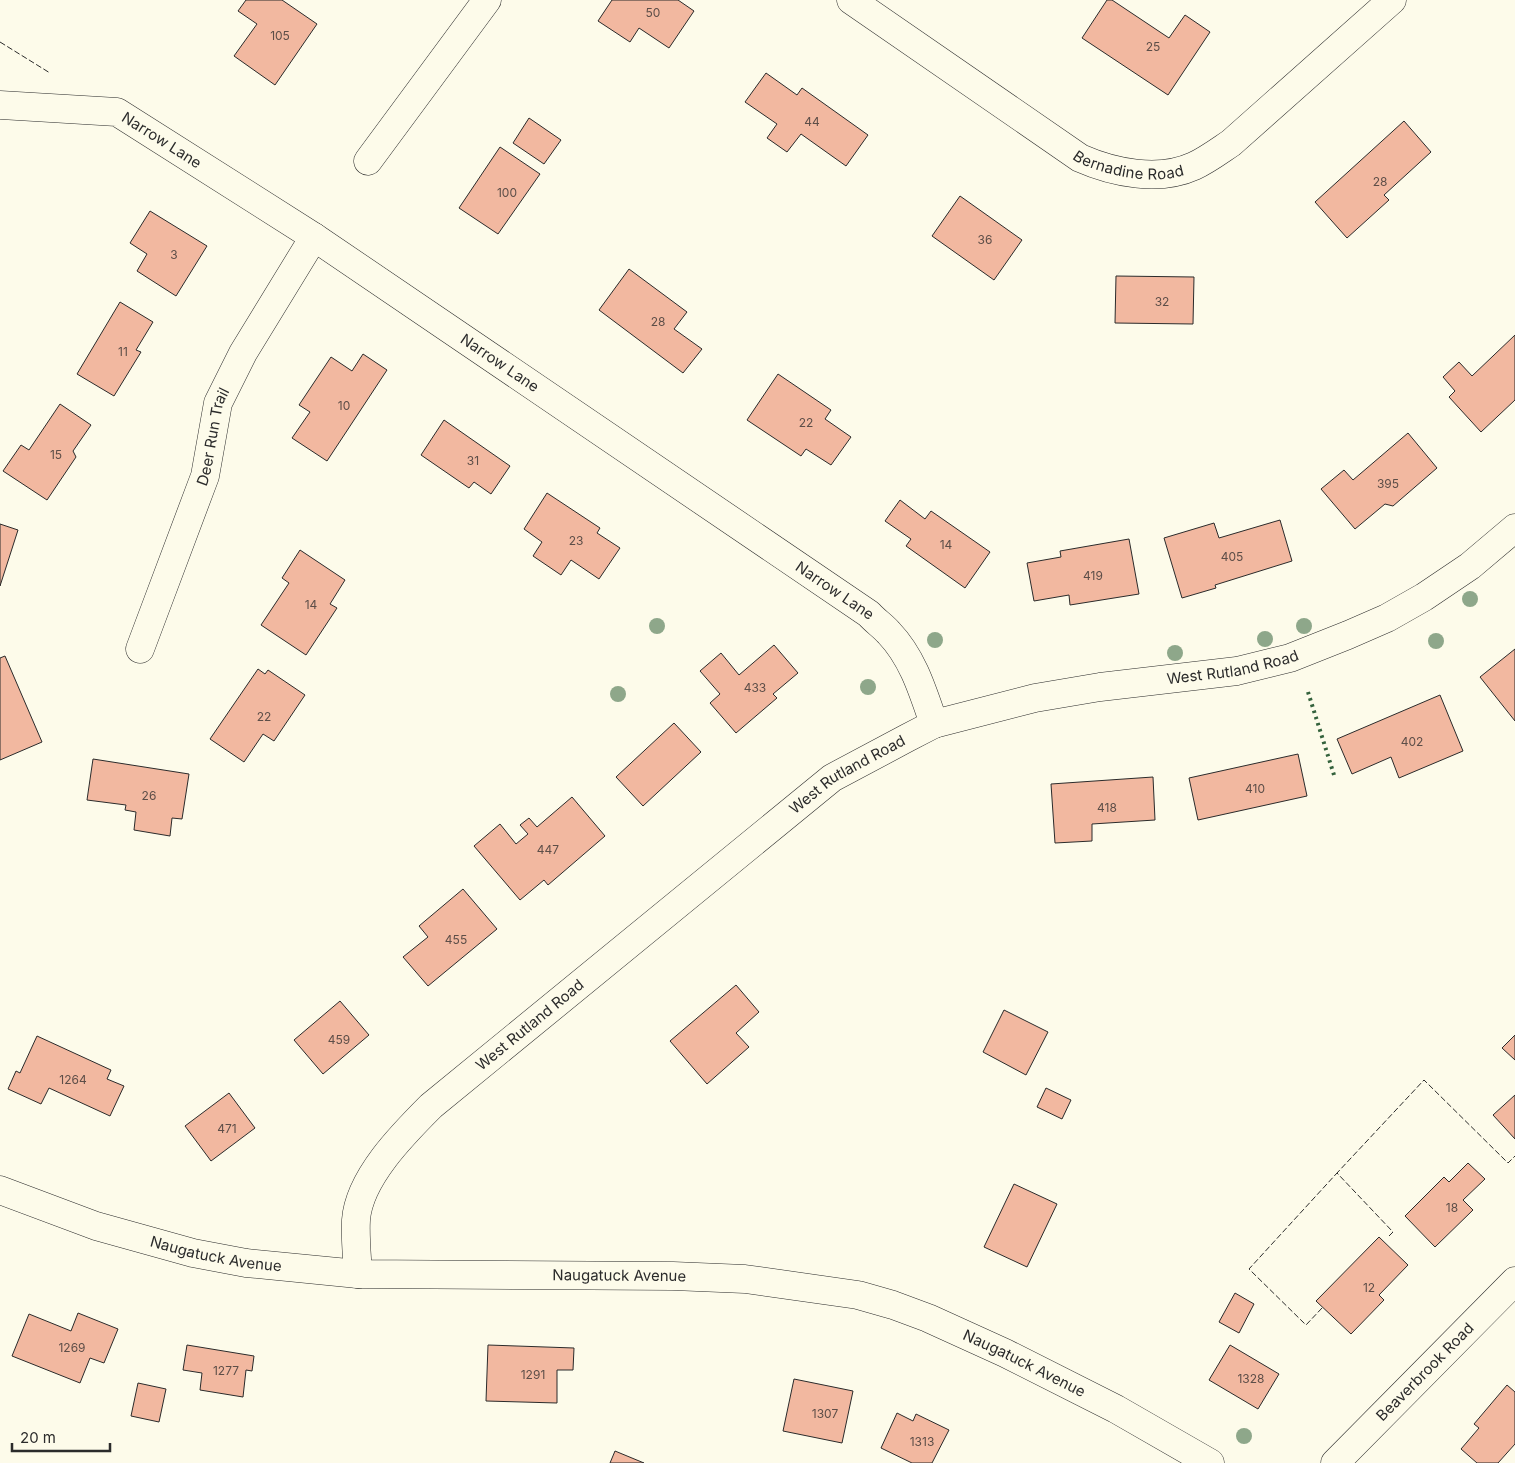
<svg xmlns="http://www.w3.org/2000/svg" width="1515" height="1463" font-family="Inter,sans-serif">
<style>
.building{fill:#f2b8a0;stroke:#2b2b2b}
.lines{fill:none;stroke-linecap:round;stroke-linejoin:round}
.street-casing{stroke:#2b2b2b;stroke-width:29}
.secondary-casing{stroke:#2b2b2b;stroke-width:29}
.street{stroke:#fdfbea;stroke-width:28}
.secondary{stroke:#fdfbea;stroke-width:28}
.hedge{stroke:#34623c;stroke-width:4;stroke-dasharray:2.5 4;stroke-linecap:butt}
.fence{stroke:#2b2b2b;stroke-width:1;stroke-dasharray:6 2.5;stroke-linecap:butt}
.tree{fill:#8ea78a}
.labels{text-anchor:middle;stroke-width:4;stroke-linejoin:round;paint-order:stroke}
.number-label{font-size:12px;fill:#5d4e48}
.street-label{font-size:15px;fill:#2b2b2b;stroke:#fdfbea}
</style>
<rect width="100%" height="100%" fill="#fdfbea"/>
<!-- building -->
<path class="building" d="M246 0H282L317 24 275 85 234 56 257 24 238 11Z
M612 0H678L694 11 669 48 639 28 630 42 598 21Z
M1107 0H1112L1169 38 1185 15 1210 32 1168 95 1082 38Z
M766 73 797 95 802 88 868 135 846 166 801 134 787 152 767 138 777 124 745 102Z
M529 118 561 140 544 164 513 143Z
M1404 121 1431 152 1384 195 1389 200 1347 238 1315 202Z
M500 147 540 174 498 234 459 208Z
M960 196 1022 240 994 280 932 236Z
M150 211 207 246 176 296 137 271 147 254 130 243Z
M629 269 687 312 674 329 702 349 683 373 599 310Z
M1116 276 1194 277 1193 324 1115 323Z
M120 302 153 322 136 350 141 352 114 396 77 374Z
M1515 335V400L1481 432 1449 397 1455 391 1443 377 1459 362 1472 376Z
M363 354 387 370 327 461 292 438 310 412 299 405 331 357 352 371Z
M778 374 831 410 825 419 851 437 831 465 806 449 801 456 747 420Z
M60 404 91 425 73 451 76 457 47 500 3 471 21 445 29 450Z
M444 420 510 466 491 494 474 482 469 488 421 455Z
M1408 433 1437 468 1393 506 1385 504 1355 529 1321 489 1344 470 1353 480Z
M547 493 600 528 597 533 620 548 599 579 571 560 561 575 533 556 542 542 524 529Z
M900 500 925 519 931 511 990 552 965 588 906 546 911 539 885 521Z
M1280 520 1292 561 1215 585 1216 588 1182 598 1164 538 1214 523 1219 538Z
M0 524 18 530 0 586Z
M1129 539 1139 594 1070 605 1069 595 1034 601 1027 563 1061 557 1060 551Z
M300 550 345 580 330 604 337 608 306 655 261 625 289 583 282 578Z
M774 645 798 673 773 694 777 698 736 733 710 703 720 694 700 671 721 653 739 675Z
M1515 649V721L1480 677Z
M5 656 42 742 0 760V658Z
M258 669 265 674 268 670 305 695 274 741 263 734 244 762 210 739Z
M1440 695 1463 751 1399 778 1391 757 1352 774 1337 739Z
M674 723 701 752 643 806 616 777Z
M1298 754 1307 796 1198 820 1189 778Z
M93 759 189 774 182 819 172 818 170 836 134 830 136 812 125 810 126 805 87 800Z
M1153 777 1155 820 1092 824V841L1055 843 1051 784Z
M572 797 605 836 548 885 544 880 520 900 474 846 500 824 516 844 528 834 520 825 529 818 537 827Z
M463 889 497 929 428 986 403 957 428 937 419 926Z
M736 985 759 1012 736 1033 749 1047 707 1084 670 1041Z
M340 1001 369 1035 323 1074 294 1040Z
M1004 1010 1048 1032 1026 1075 983 1052Z
M1515 1035V1060L1502 1048Z
M37 1036 111 1070 107 1079 124 1086 110 1116 49 1088 41 1104 8 1089 16 1071 20 1073Z
M1046 1088 1071 1100 1062 1119 1037 1107Z
M229 1093 255 1128 211 1161 185 1126Z
M1515 1095V1139L1493 1115Z
M1468 1163 1485 1179 1463 1200 1473 1210 1435 1247 1405 1216 1444 1177 1449 1182Z
M1014 1184 1057 1204 1027 1267 984 1247Z
M1379 1237 1408 1265 1379 1295 1384 1300 1351 1334 1316 1301Z
M1235 1293 1254 1304 1239 1333 1219 1322Z
M78 1313 118 1329 104 1363 90 1358 80 1383 12 1356 29 1314 71 1331Z
M187 1345 254 1356 252 1371 246 1370 243 1397 200 1390 202 1373 183 1370Z
M488 1345 574 1348 573 1370H557V1403L486 1401Z
M1230 1345 1279 1374 1258 1409 1209 1380Z
M794 1379 853 1391 842 1443 783 1431Z
M138 1383 166 1389 159 1422 131 1416Z
M1507 1385 1515 1392V1444L1498 1463H1477L1461 1449 1479 1428 1474 1424Z
M897 1413 913 1421 916 1414 949 1430 932 1463H912L881 1448Z
M615 1451 644 1463H610Z"/>
<g class="lines">
<!-- street casing -->
<g class="street-casing">
<g id="street">
<path id="s1" d="M851 0 1080 158C1114 173 1159 182 1194 166 1207 160 1219 151 1231 143L1392 0"/>
<path id="s2" d="M0 105 117 112 314 237 869 614C875 621 883 626 889 633 913 658 923 692 934 724"/>
<path d="M368 161 487 0"/>
<path id="s3" d="M140 649 205 476 218 403 243 353 314 237"/>
<path id="s4" d="M1335 1463 1515 1281"/>
</g>
</g>
<!-- secondary casing -->
<g class="secondary-casing">
<g id="secondary">
<path id="s5" d="M0 1190 96 1226 193 1253 246 1263 358 1274 673 1276 745 1279 858 1295 893 1305 928 1318 1005 1353 1116 1409 1210 1463"/>
<path id="s6" d="M358 1274C357 1256 355 1238 356 1220 359 1178 403 1134 431 1106L832 778 907 738 934 724 1035 698 1100 687 1237 671 1290 658 1348 635 1387 618 1424 597 1470 566 1515 528"/>
</g>
</g>
<!-- street -->
<use href="#street" class="street"/>
<!-- secondary -->
<use href="#secondary" class="secondary"/>
<!-- hedge -->
<path class="hedge" d="M1308 692 1334 775"/>
<!-- fence -->
<path class="fence" d="M0 42 50 73
M1389 1236 1393 1232 1337 1173 1424 1080 1508 1163 1515 1156
M1322 1308 1306 1325 1249 1269 1337 1173"/>
</g>
<!-- trees -->
<g class="tree">
<circle cx="1470" cy="599" r="8"/>
<circle cx="657" cy="626" r="8"/>
<circle cx="1304" cy="626" r="8"/>
<circle cx="1265" cy="639" r="8"/>
<circle cx="935" cy="640" r="8"/>
<circle cx="1436" cy="641" r="8"/>
<circle cx="1175" cy="653" r="8"/>
<circle cx="868" cy="687" r="8"/>
<circle cx="618" cy="694" r="8"/>
<circle cx="1244" cy="1436" r="8"/>
</g>
<g class="labels">
<!-- number labels -->
<g class="number-label">
<text x="653" y="17">50</text>
<text x="280" y="40">105</text>
<text x="1153" y="51">25</text>
<text x="812" y="126">44</text>
<text x="1380" y="186">28</text>
<text x="507" y="197">100</text>
<text x="985" y="244">36</text>
<text x="174" y="259">3</text>
<text x="1162" y="306">32</text>
<text x="658" y="326">28</text>
<text x="123" y="356">11</text>
<text x="344" y="410">10</text>
<text x="806" y="427">22</text>
<text x="56" y="459">15</text>
<text x="473" y="465">31</text>
<text x="1388" y="488">395</text>
<text x="576" y="545">23</text>
<text x="946" y="549">14</text>
<text x="1232" y="561">405</text>
<text x="1093" y="580">419</text>
<text x="311" y="609">14</text>
<text x="755" y="692">433</text>
<text x="264" y="721">22</text>
<text x="1412" y="746">402</text>
<text x="1255" y="793">410</text>
<text x="149" y="800">26</text>
<text x="1107" y="812">418</text>
<text x="548" y="854">447</text>
<text x="456" y="944">455</text>
<text x="339" y="1044">459</text>
<text x="73" y="1084">1264</text>
<text x="227" y="1133">471</text>
<text x="1452" y="1212">18</text>
<text x="1369" y="1292">12</text>
<text x="72" y="1352">1269</text>
<text x="226" y="1375">1277</text>
<text x="533" y="1379">1291</text>
<text x="1251" y="1383">1328</text>
<text x="825" y="1418">1307</text>
<text x="922" y="1446">1313</text>
</g>
<!-- street labels -->
<g class="street-label">
<text dy="5" stroke="none"><textPath href="#s2" startOffset="170">Narrow Lane</textPath></text>
<text dy="5" stroke="none"><textPath href="#s1" startOffset="328">Bernadine Road</textPath></text>
<text dy="5" stroke="none"><textPath href="#s2" startOffset="575">Narrow Lane</textPath></text>
<text dy="5" stroke="none"><textPath href="#s3" startOffset="225">Deer Run Trail</textPath></text>
<text dy="5" stroke="none"><textPath href="#s2" startOffset="980">Narrow Lane</textPath></text>
<text dy="5" stroke="none"><textPath href="#s6" startOffset="1131">West Rutland Road</textPath></text>
<text dy="5" stroke="none"><textPath href="#s6" startOffset="726">West Rutland Road</textPath></text>
<text dy="5" stroke="none"><textPath href="#s6" startOffset="321">West Rutland Road</textPath></text>
<text dy="5" stroke="none"><textPath href="#s5" startOffset="226">Naugatuck Avenue</textPath></text>
<text dy="5" stroke="none"><textPath href="#s5" startOffset="631">Naugatuck Avenue</textPath></text>
<text dy="5" stroke="none"><textPath href="#s5" startOffset="1051">Naugatuck Avenue</textPath></text>
<text dy="5" stroke="none"><textPath href="#s4" startOffset="128">Beaverbrook Road</textPath></text>
</g>
</g>
<!-- scale -->
<path d="M12 1443v8h98v-8" fill="none" stroke="#2b2b2b" stroke-width="2.5"/>
<text x="20" y="1443" font-size="15" fill="#2b2b2b" stroke="#fdfbea" stroke-width="4" paint-order="stroke">20 m</text>
</svg>
